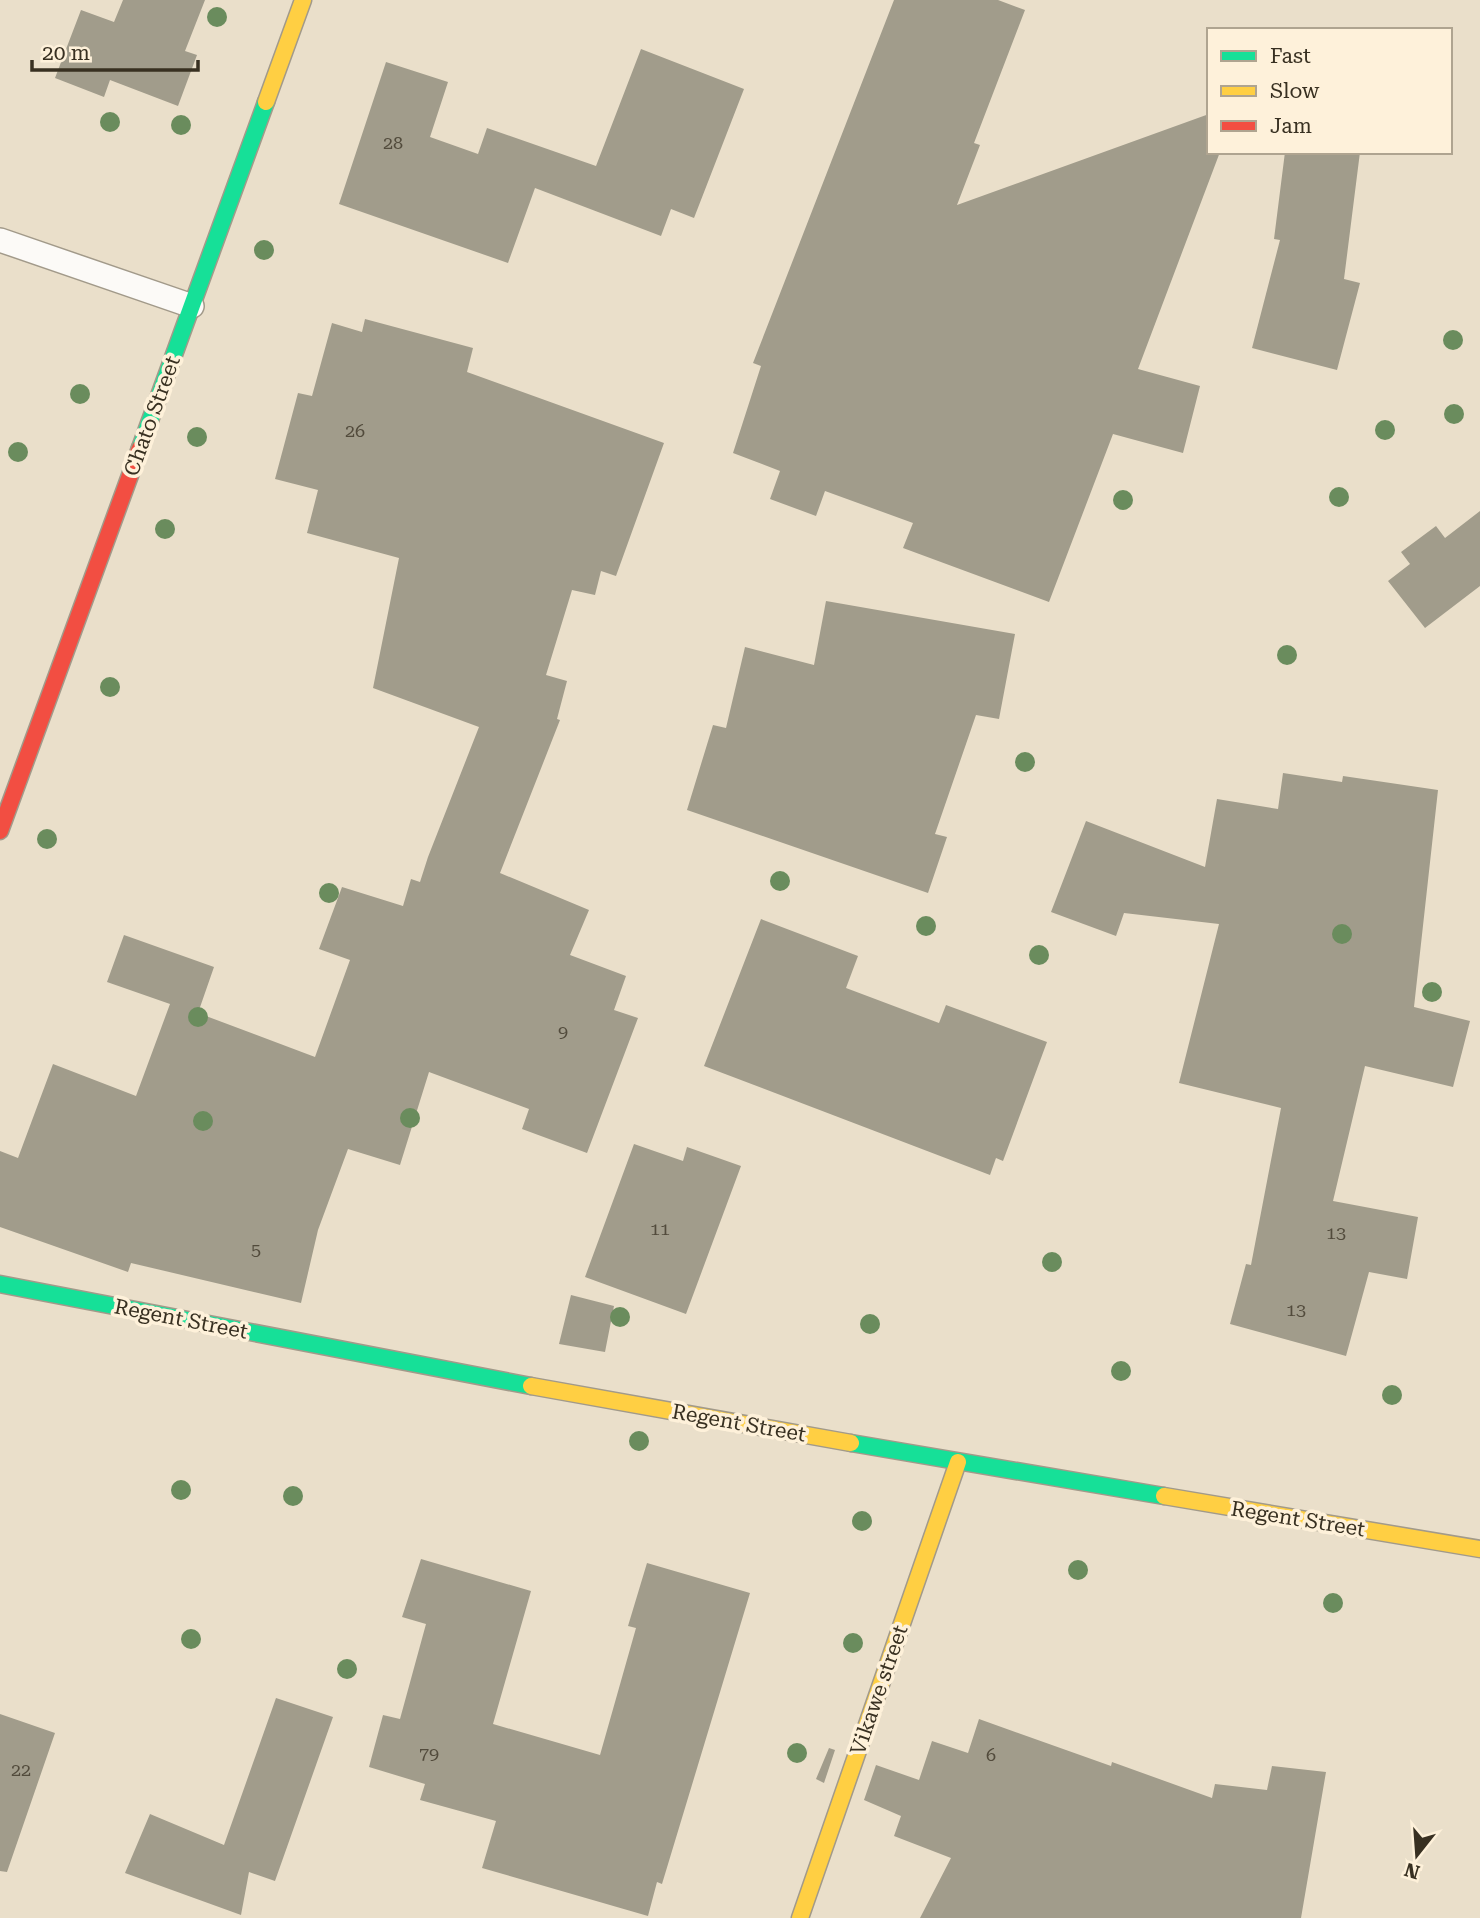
<svg xmlns="http://www.w3.org/2000/svg" width="1480" height="1918" font-family="'Roboto Serif',serif">
<style>
.building{fill:#a19c8b}
.lines{fill:none;stroke-linecap:round;stroke-linejoin:round}
.lane-casing{stroke:#a29a8a;stroke-width:26}
.fast-casing{stroke:#a29a8a;stroke-width:19}
.slow-casing{stroke:#a29a8a;stroke-width:19}
.jam-casing{stroke:#a29a8a;stroke-width:19}
.lane{stroke:#fcfaf7;stroke-width:23}
.fast{stroke:#16e098;stroke-width:16}
.slow{stroke:#ffcf43;stroke-width:16}
.jam{stroke:#f24e42;stroke-width:16}
.tree{fill:#6a8c5d}
.labels{text-anchor:middle;stroke-width:7;stroke-linejoin:round;paint-order:stroke}
.number-label{font-size:18px;fill:#524b3c}
.street-label{font-size:21px;fill:#383021;stroke:#fef1da}
</style>
<rect width="100%" height="100%" fill="#eadfca"/>
<!-- building -->
<path class="building" d="M123 0H205L185 51 197 55 178 106 110 80 104 97 55 78 81 10 114 22Z
M894 0H998L1025 10 974 143 980 145 957 205 1209 114V152H1220L1138 369 1200 386 1183 453 1113 434 1049 602 903 548 913 523 825 491 816 516 770 499 780 471 733 453 761 366 753 363Z
M641 49 744 89 694 218 671 209 661 236 535 188 508 263 339 204 386 62 448 82 430 137 478 154 487 128 596 166Z
M1285 152H1360L1344 279 1360 283 1337 370 1252 348 1280 240 1274 239Z
M365 319 473 348 467 372 664 443 616 576 601 571 595 595 572 590 546 675 567 681 557 719 560 720 500 873 589 910 570 955 626 976 614 1010 638 1018 587 1153 522 1129 529 1109 429 1072 400 1165 348 1149 318 1230 301 1303 131 1263 128 1272 0 1227V1151L18 1158 53 1064 136 1096 170 1004 107 982 124 935 214 967 198 1013 315 1057 350 960 319 949 342 887 403 906 411 879 420 882 428 857 479 727 373 688 399 558 307 533 318 490 275 479 298 393 312 396 332 323 362 332Z
M1480 511V586L1425 628 1388 581 1410 564 1401 552 1436 526 1445 538Z
M826 601 1015 634 999 719 976 715 935 834 947 837 928 893 687 810 713 725 726 728 745 647 814 665Z
M1283 773 1342 782 1343 776 1438 790 1414 1007 1470 1021 1453 1087 1365 1066 1333 1201 1418 1217 1407 1279 1369 1272 1346 1356 1230 1324 1246 1264 1251 1265 1281 1108 1179 1083 1219 924 1124 913 1116 936 1051 912 1086 821 1205 867 1217 799 1278 809Z
M761 919 858 956 846 988 939 1023 946 1005 1047 1042 1003 1161 996 1158 990 1175 704 1066Z
M634 1144 683 1161 687 1147 741 1166 686 1314 585 1277Z
M571 1295 614 1306 605 1352 559 1344Z
M421 1559 531 1591 493 1724 600 1755 636 1628 628 1626 647 1563 750 1593 662 1884 657 1882 648 1916 482 1868 496 1821 420 1800 425 1784 369 1767 383 1715 400 1719 426 1624 402 1617Z
M276 1698 333 1717 275 1881 249 1872 241 1915 125 1873 150 1814 224 1845Z
M0 1714 55 1733 7 1872 0 1871Z
M979 1719 1111 1766 1112 1762 1212 1798 1215 1784 1267 1790 1272 1766 1326 1772 1301 1918H920L951 1858 894 1836 901 1816 864 1800 876 1765 919 1780 932 1741 968 1753Z
M829 1748 835 1750 824 1783 816 1779Z"/>
<g class="lines">
<!-- lane casing -->
<g class="lane-casing">
<path id="lane" d="M0 240 192 306"/>
</g>
<!-- fast casing -->
<g class="fast-casing">
<path id="fast" d="M140 448 266 102
M0 1284 531 1386
M851 1443 1164 1496"/>
</g>
<!-- slow casing -->
<g class="slow-casing">
<path id="slow" d="M266 102 303 0
M531 1386 851 1443
M1164 1496 1480 1549
M800 1918 958 1462"/>
</g>
<!-- jam casing -->
<g class="jam-casing">
<path id="jam" d="M0 831 140 448"/>
</g>
<!-- lane -->
<use href="#lane" class="lane"/>
<!-- fast -->
<use href="#fast" class="fast"/>
<!-- slow -->
<use href="#slow" class="slow"/>
<!-- jam -->
<use href="#jam" class="jam"/>
</g>
<!-- trees -->
<g class="tree">
<circle cx="217" cy="17" r="10"/>
<circle cx="110" cy="122" r="10"/>
<circle cx="181" cy="125" r="10"/>
<circle cx="264" cy="250" r="10"/>
<circle cx="1453" cy="340" r="10"/>
<circle cx="80" cy="394" r="10"/>
<circle cx="1454" cy="414" r="10"/>
<circle cx="1385" cy="430" r="10"/>
<circle cx="197" cy="437" r="10"/>
<circle cx="18" cy="452" r="10"/>
<circle cx="1339" cy="497" r="10"/>
<circle cx="1123" cy="500" r="10"/>
<circle cx="165" cy="529" r="10"/>
<circle cx="1287" cy="655" r="10"/>
<circle cx="110" cy="687" r="10"/>
<circle cx="1025" cy="762" r="10"/>
<circle cx="47" cy="839" r="10"/>
<circle cx="780" cy="881" r="10"/>
<circle cx="329" cy="893" r="10"/>
<circle cx="926" cy="926" r="10"/>
<circle cx="1342" cy="934" r="10"/>
<circle cx="1039" cy="955" r="10"/>
<circle cx="1432" cy="992" r="10"/>
<circle cx="198" cy="1017" r="10"/>
<circle cx="410" cy="1118" r="10"/>
<circle cx="203" cy="1121" r="10"/>
<circle cx="1052" cy="1262" r="10"/>
<circle cx="620" cy="1317" r="10"/>
<circle cx="870" cy="1324" r="10"/>
<circle cx="1121" cy="1371" r="10"/>
<circle cx="1392" cy="1395" r="10"/>
<circle cx="639" cy="1441" r="10"/>
<circle cx="181" cy="1490" r="10"/>
<circle cx="293" cy="1496" r="10"/>
<circle cx="862" cy="1521" r="10"/>
<circle cx="1078" cy="1570" r="10"/>
<circle cx="1333" cy="1603" r="10"/>
<circle cx="191" cy="1639" r="10"/>
<circle cx="853" cy="1643" r="10"/>
<circle cx="347" cy="1669" r="10"/>
<circle cx="797" cy="1753" r="10"/>
</g>
<g class="labels">
<!-- number labels -->
<g class="number-label">
<text x="393" y="149">28</text>
<text x="355" y="437">26</text>
<text x="563" y="1038">9</text>
<text x="660" y="1235">11</text>
<text x="1336" y="1239">13</text>
<text x="256" y="1256">5</text>
<text x="1296" y="1316">13</text>
<text x="429" y="1760">79</text>
<text x="991" y="1761">6</text>
<text x="21" y="1776">22</text>
</g>
<!-- street labels -->
<g class="street-label">
<text transform="translate(152 416) rotate(-70)" y="7">Chato Street</text>
<text transform="translate(181 1319) rotate(11)" y="7">Regent Street</text>
<text transform="translate(739 1423) rotate(10)" y="7">Regent Street</text>
<text transform="translate(1298 1519) rotate(9)" y="7">Regent Street</text>
<text transform="translate(879 1690) rotate(-71)" y="7">Vikawe street</text>
</g>
</g>
<!-- legend -->
<rect x="1207" y="28" width="245" height="126" fill="#fef1da" stroke="#afa490" stroke-width="2"/>
<rect x="1221" y="51" width="35" height="10" fill="#16e098" stroke="#afa490" stroke-width="2"/>
<text x="1270" y="63" font-size="21" fill="#383021">Fast</text>
<rect x="1221" y="86" width="35" height="10" fill="#ffcf43" stroke="#afa490" stroke-width="2"/>
<text x="1270" y="98" font-size="21" fill="#383021">Slow</text>
<rect x="1221" y="121" width="35" height="10" fill="#f24e42" stroke="#afa490" stroke-width="2"/>
<text x="1270" y="133" font-size="21" fill="#383021">Jam</text>
<!-- north arrow -->
<g transform="translate(1417 1855) rotate(197)" stroke="#fef1da" stroke-width="5" paint-order="stroke">
<path d="M0-5L12 26L0 18L-12 26Z" fill="#383021"/>
<text y="-10" font-size="19" font-weight="bold" text-anchor="middle" fill="#383021">N</text>
</g>
<!-- scale -->
<path d="M32 60v10h166v-10" fill="none" stroke="#383021" stroke-width="3.5"/>
<text x="42" y="60" font-size="21" fill="#383021" stroke="#fef1da" stroke-width="5" paint-order="stroke">20 m</text>
</svg>
